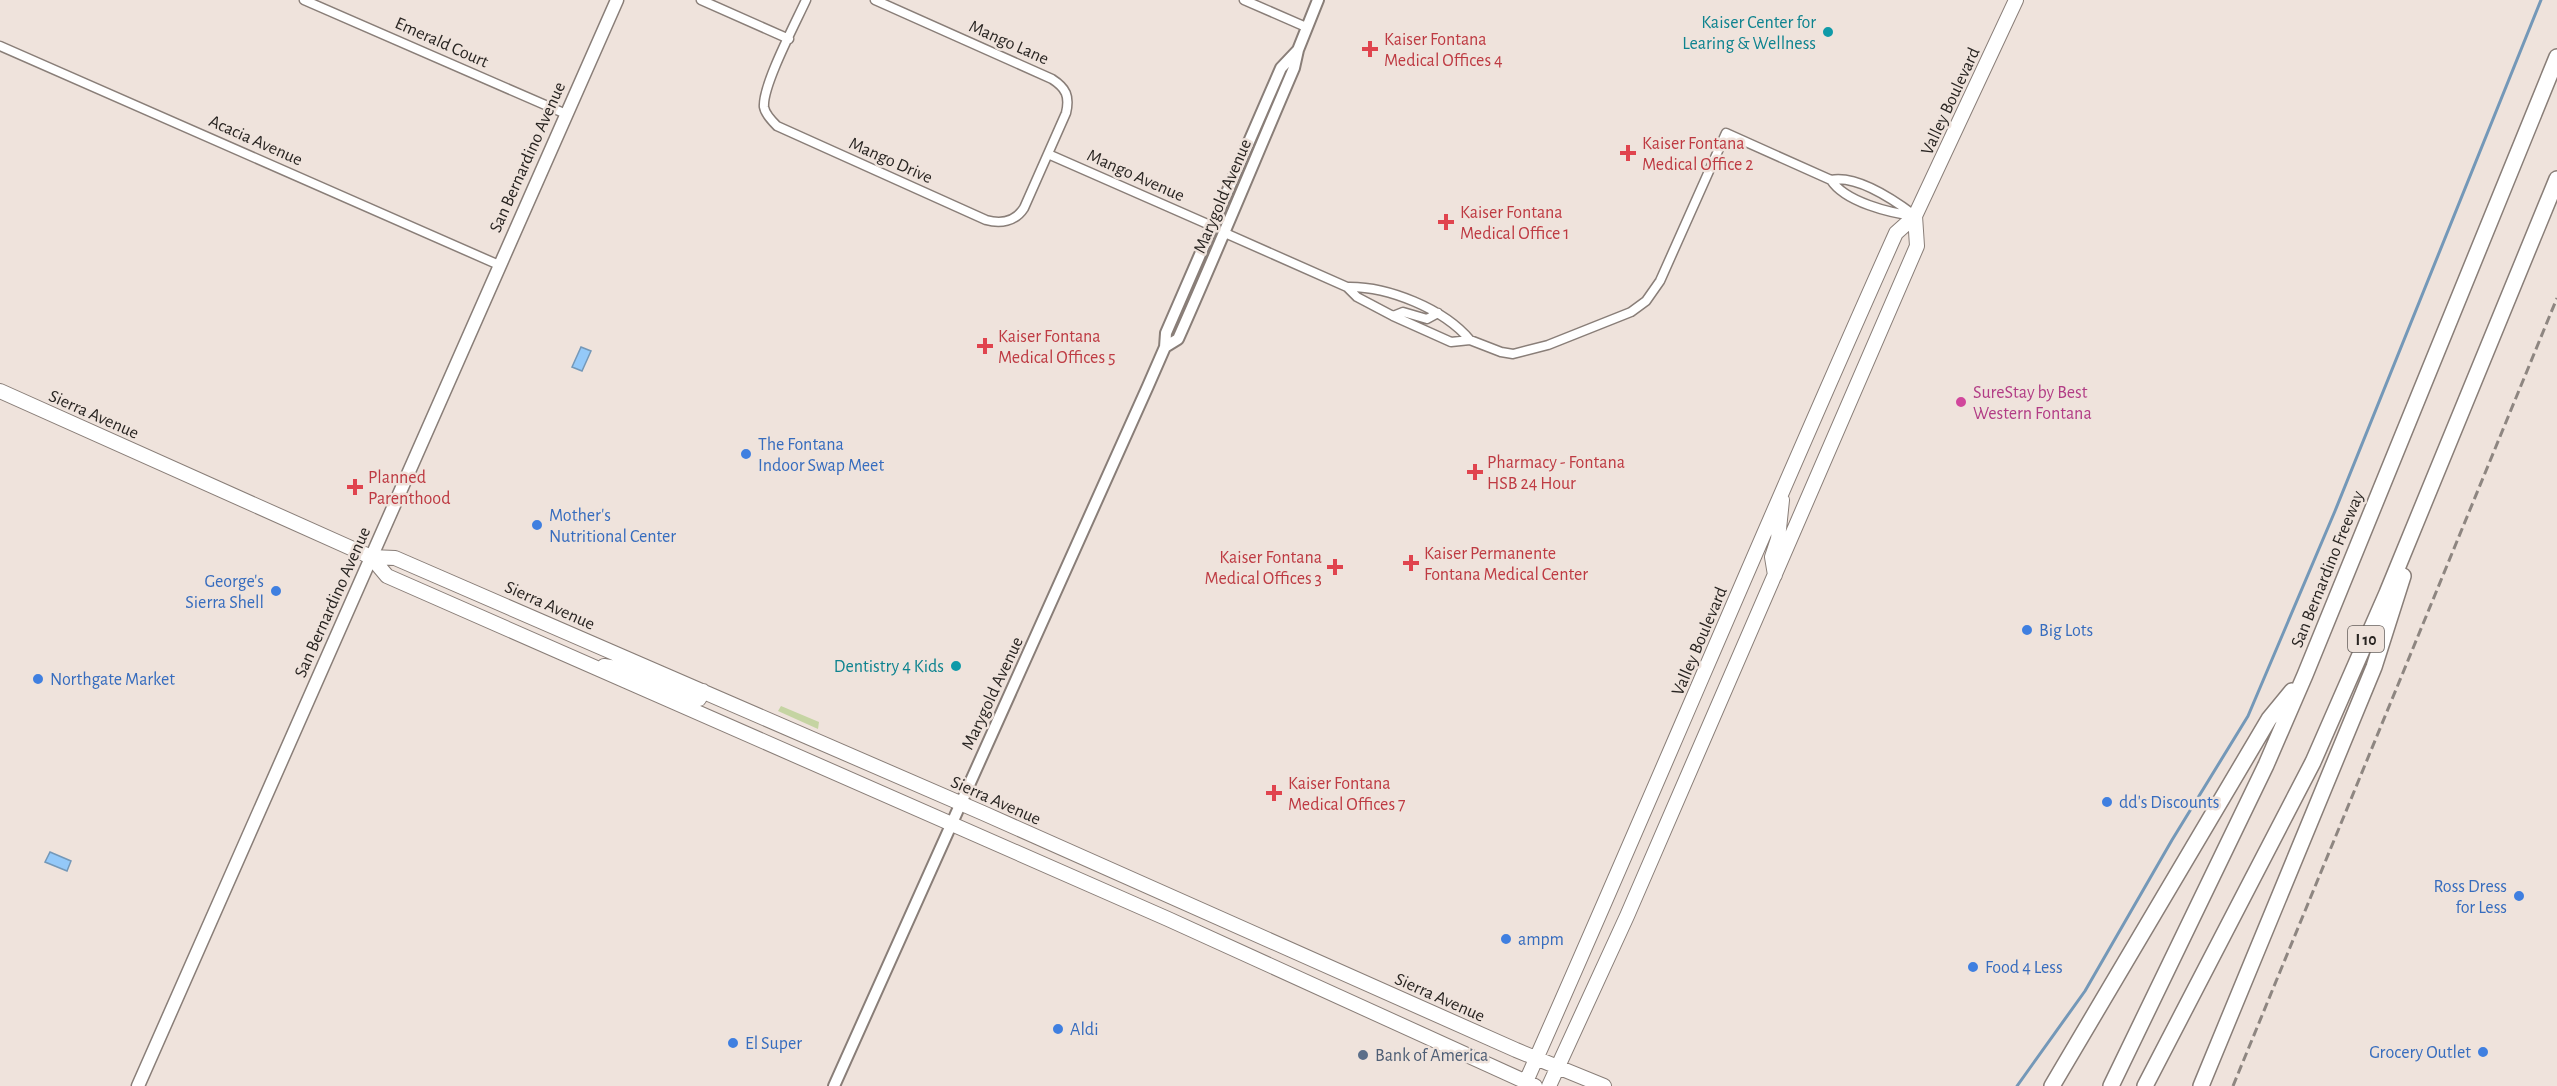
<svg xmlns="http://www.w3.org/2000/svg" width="2557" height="1086" font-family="'Alegreya Sans',sans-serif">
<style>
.green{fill:#c5d4a2}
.water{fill:#94c9f9;stroke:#7498b8;stroke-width:1.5}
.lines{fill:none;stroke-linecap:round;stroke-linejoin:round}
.stream{stroke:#7498b8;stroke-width:3}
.minor-casing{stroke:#897e78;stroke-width:11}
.tertiary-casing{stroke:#897e78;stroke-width:14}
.secondary-casing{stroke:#897e78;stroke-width:15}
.primary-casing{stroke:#897e78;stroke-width:16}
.motorway-casing{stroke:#897e78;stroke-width:18}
.minor{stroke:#fff;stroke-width:8}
.tertiary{stroke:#fff;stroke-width:10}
.secondary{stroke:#fff;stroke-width:12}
.primary{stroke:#fff;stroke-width:14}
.motorway{stroke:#fff;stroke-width:15}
.rail{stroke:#8e8681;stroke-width:3;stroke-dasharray:9 4.5;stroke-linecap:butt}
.culture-dot{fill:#0f9aa8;stroke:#efe3dc;stroke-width:2}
.health-dot{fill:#e0444e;stroke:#efe3dc;stroke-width:2}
.hotel-dot{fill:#d1479c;stroke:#efe3dc;stroke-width:2}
.shop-dot{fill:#3f7fe0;stroke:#efe3dc;stroke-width:2}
.service-dot{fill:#5c6f8a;stroke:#efe3dc;stroke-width:2}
.labels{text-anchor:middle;stroke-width:5;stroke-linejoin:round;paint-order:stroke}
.shield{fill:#efe3dc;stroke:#645e5a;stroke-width:1.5}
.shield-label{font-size:16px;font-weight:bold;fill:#292522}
.culture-label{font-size:18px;fill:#0d838f;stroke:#efe3dc;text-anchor:end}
.health-label{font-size:18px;fill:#be3a42;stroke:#efe3dc;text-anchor:start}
.street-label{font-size:18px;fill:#292522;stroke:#efe3dc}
.hotel-label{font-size:18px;fill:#b23c85;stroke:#efe3dc;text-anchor:start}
.shop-label{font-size:18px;fill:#366cbe;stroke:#efe3dc;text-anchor:start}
.service-label{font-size:18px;fill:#4e5e75;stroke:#efe3dc;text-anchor:start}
</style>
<rect width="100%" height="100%" fill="#efe3dc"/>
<!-- green -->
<path class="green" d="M781 706 819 722 818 729 778 711Z"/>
<!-- water -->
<path class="water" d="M581 347 591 351 582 371 572 367Z
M50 852 71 861 67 871 45 862Z"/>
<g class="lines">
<!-- stream -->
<path class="stream" d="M2017 1086 2085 991 2172 840 2248 716 2335 511 2541 0"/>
<!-- minor casing -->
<g class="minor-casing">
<path id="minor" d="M304 0 566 114
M701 0 789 39
M806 0C796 22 762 86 764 107 765 114 772 121 777 126L986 220C1000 224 1015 222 1024 208L1066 113C1070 96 1066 88 1052 79L875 0
M1244 0 1306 27
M0 46 499 265
M1048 154 1212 226
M1831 180C1857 175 1894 200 1914 215
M1225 233 1347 287 1357 297 1393 316 1451 342 1470 340 1501 352 1513 354 1548 345 1631 312 1646 301 1660 281 1726 133 1831 180C1845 202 1890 213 1915 216
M1347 287C1388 286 1444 309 1470 340
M1393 316 1403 312 1427 319 1438 313"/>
</g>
<!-- tertiary casing -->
<g class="tertiary-casing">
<path id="tertiary" d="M1165 347 1178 339C1218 249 1255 159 1294 68L1298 50 1318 0
M834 1086 1148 386 1165 347 1166 333 1271 91 1281 68 1298 50"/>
</g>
<!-- secondary casing -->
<g class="secondary-casing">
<path id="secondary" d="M138 1086 617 0"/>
</g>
<!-- primary casing -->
<g class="primary-casing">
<path id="primary" d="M0 391 371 557 395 558 983 813 1516 1050 1604 1086
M371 557 387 576 1168 919 1535 1086
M1775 575 1772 557 1778 539 1782 500
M604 666 622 669 695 700 699 699 703 691
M1524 1086C1650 803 1769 516 1896 233L1915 216 2016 0
M1549 1086 1627 916 1917 246 1915 216"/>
</g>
<!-- motorway casing -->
<g class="motorway-casing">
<path id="motorway" d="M2052 1086 2269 719 2292 691
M2111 1086 2266 765 2305 675 2557 57
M2145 1086 2313 762 2387 593 2557 179
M2201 1086 2374 667 2403 576"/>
</g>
<!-- minor -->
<use href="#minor" class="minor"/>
<!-- tertiary -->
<use href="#tertiary" class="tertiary"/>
<!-- secondary -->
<use href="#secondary" class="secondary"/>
<!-- primary -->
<use href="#primary" class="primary"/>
<!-- motorway -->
<use href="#motorway" class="motorway"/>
<!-- rail -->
<path class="rail" d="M2233 1086 2557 298"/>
</g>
<!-- markers -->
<g class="culture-dot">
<circle cx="1828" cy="32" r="6"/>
<circle cx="956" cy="666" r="6"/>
</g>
<g class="health-dot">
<path d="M1367 40h6v6h6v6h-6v6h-6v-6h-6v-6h6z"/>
<path d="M1625 144h6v6h6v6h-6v6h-6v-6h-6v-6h6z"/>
<path d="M1443 213h6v6h6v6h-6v6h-6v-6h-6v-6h6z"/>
<path d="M982 337h6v6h6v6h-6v6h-6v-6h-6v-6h6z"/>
<path d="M1472 463h6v6h6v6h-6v6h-6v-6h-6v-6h6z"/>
<path d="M352 478h6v6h6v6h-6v6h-6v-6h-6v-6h6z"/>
<path d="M1408 554h6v6h6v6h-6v6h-6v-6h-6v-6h6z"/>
<path d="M1332 558h6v6h6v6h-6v6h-6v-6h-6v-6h6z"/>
<path d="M1271 784h6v6h6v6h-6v6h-6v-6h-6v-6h6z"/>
</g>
<circle class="hotel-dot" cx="1961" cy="402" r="6"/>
<g class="shop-dot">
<circle cx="746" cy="454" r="6"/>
<circle cx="537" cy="525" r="6"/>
<circle cx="276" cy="591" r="6"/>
<circle cx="2027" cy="630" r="6"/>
<circle cx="38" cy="679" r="6"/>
<circle cx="2107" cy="802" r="6"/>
<circle cx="2519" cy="896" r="6"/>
<circle cx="1506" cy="939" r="6"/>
<circle cx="1973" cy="967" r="6"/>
<circle cx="1058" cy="1029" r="6"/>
<circle cx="733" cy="1043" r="6"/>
<circle cx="2483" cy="1052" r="6"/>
</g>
<circle class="service-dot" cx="1363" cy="1055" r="6"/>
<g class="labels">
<!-- shield labels -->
<rect class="shield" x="2348" y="626" width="36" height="26" rx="4.5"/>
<g class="shield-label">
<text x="2366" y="645">I 10</text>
</g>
<!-- culture labels -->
<g class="culture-label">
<text x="1816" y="28">Kaiser Center for<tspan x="1816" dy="21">Learing &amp; Wellness</tspan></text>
<text x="944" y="672">Dentistry 4 Kids</text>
</g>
<!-- health labels -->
<g class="health-label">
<text x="1384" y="45">Kaiser Fontana<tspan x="1384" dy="21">Medical Offices 4</tspan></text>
<text x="1642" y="149">Kaiser Fontana<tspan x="1642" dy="21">Medical Office 2</tspan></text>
<text x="1460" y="218">Kaiser Fontana<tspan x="1460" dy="21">Medical Office 1</tspan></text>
<text x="998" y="342">Kaiser Fontana<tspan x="998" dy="21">Medical Offices 5</tspan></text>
<text x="1487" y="468">Pharmacy - Fontana<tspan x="1487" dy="21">HSB 24 Hour</tspan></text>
<text x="368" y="483">Planned<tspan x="368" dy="21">Parenthood</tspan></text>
<text x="1424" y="559">Kaiser Permanente<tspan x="1424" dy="21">Fontana Medical Center</tspan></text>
<text x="1322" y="563" text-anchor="end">Kaiser Fontana<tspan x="1322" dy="21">Medical Offices 3</tspan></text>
<text x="1288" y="789">Kaiser Fontana<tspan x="1288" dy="21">Medical Offices 7</tspan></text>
</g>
<!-- street labels -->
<g class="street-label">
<text transform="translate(442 42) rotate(24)" y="6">Emerald Court</text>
<text transform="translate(1009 42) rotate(24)" y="6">Mango Lane</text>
<text transform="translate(1950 101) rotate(-65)" y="6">Valley Boulevard</text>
<text transform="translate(256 140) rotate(24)" y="6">Acacia Avenue</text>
<text transform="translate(527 157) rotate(-66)" y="6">San Bernardino Avenue</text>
<text transform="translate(891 160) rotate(24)" y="6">Mango Drive</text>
<text transform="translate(1136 175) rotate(24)" y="6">Mango Avenue</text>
<text transform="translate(1222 196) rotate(-67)" y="6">Marygold Avenue</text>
<text transform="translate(94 414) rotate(24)" y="6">Sierra Avenue</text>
<text transform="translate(2327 569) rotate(-68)" y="6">San Bernardino Freeway</text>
<text transform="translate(332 602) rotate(-66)" y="6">San Bernardino Avenue</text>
<text transform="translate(550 605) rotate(24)" y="6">Sierra Avenue</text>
<text transform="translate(1699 641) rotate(-67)" y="6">Valley Boulevard</text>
<text transform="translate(992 693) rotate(-65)" y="6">Marygold Avenue</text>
<text transform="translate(996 800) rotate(24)" y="6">Sierra Avenue</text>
<text transform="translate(1440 997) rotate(24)" y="6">Sierra Avenue</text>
</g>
<!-- hotel labels -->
<g class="hotel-label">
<text x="1973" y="398">SureStay by Best<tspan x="1973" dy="21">Western Fontana</tspan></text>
</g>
<!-- shop labels -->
<g class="shop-label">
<text x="758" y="450">The Fontana<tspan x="758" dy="21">Indoor Swap Meet</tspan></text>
<text x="549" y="521">Mother's<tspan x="549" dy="21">Nutritional Center</tspan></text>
<text x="264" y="587" text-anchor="end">George's<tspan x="264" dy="21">Sierra Shell</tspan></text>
<text x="2039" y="636">Big Lots</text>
<text x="50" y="685">Northgate Market</text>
<text x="2119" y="808">dd's Discounts</text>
<text x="2507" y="892" text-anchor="end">Ross Dress<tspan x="2507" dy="21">for Less</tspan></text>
<text x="1518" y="945">ampm</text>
<text x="1985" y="973">Food 4 Less</text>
<text x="1070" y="1035">Aldi</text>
<text x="745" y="1049">El Super</text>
<text x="2471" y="1058" text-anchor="end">Grocery Outlet</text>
</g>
<!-- service labels -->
<g class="service-label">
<text x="1375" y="1061">Bank of America</text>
</g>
</g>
</svg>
